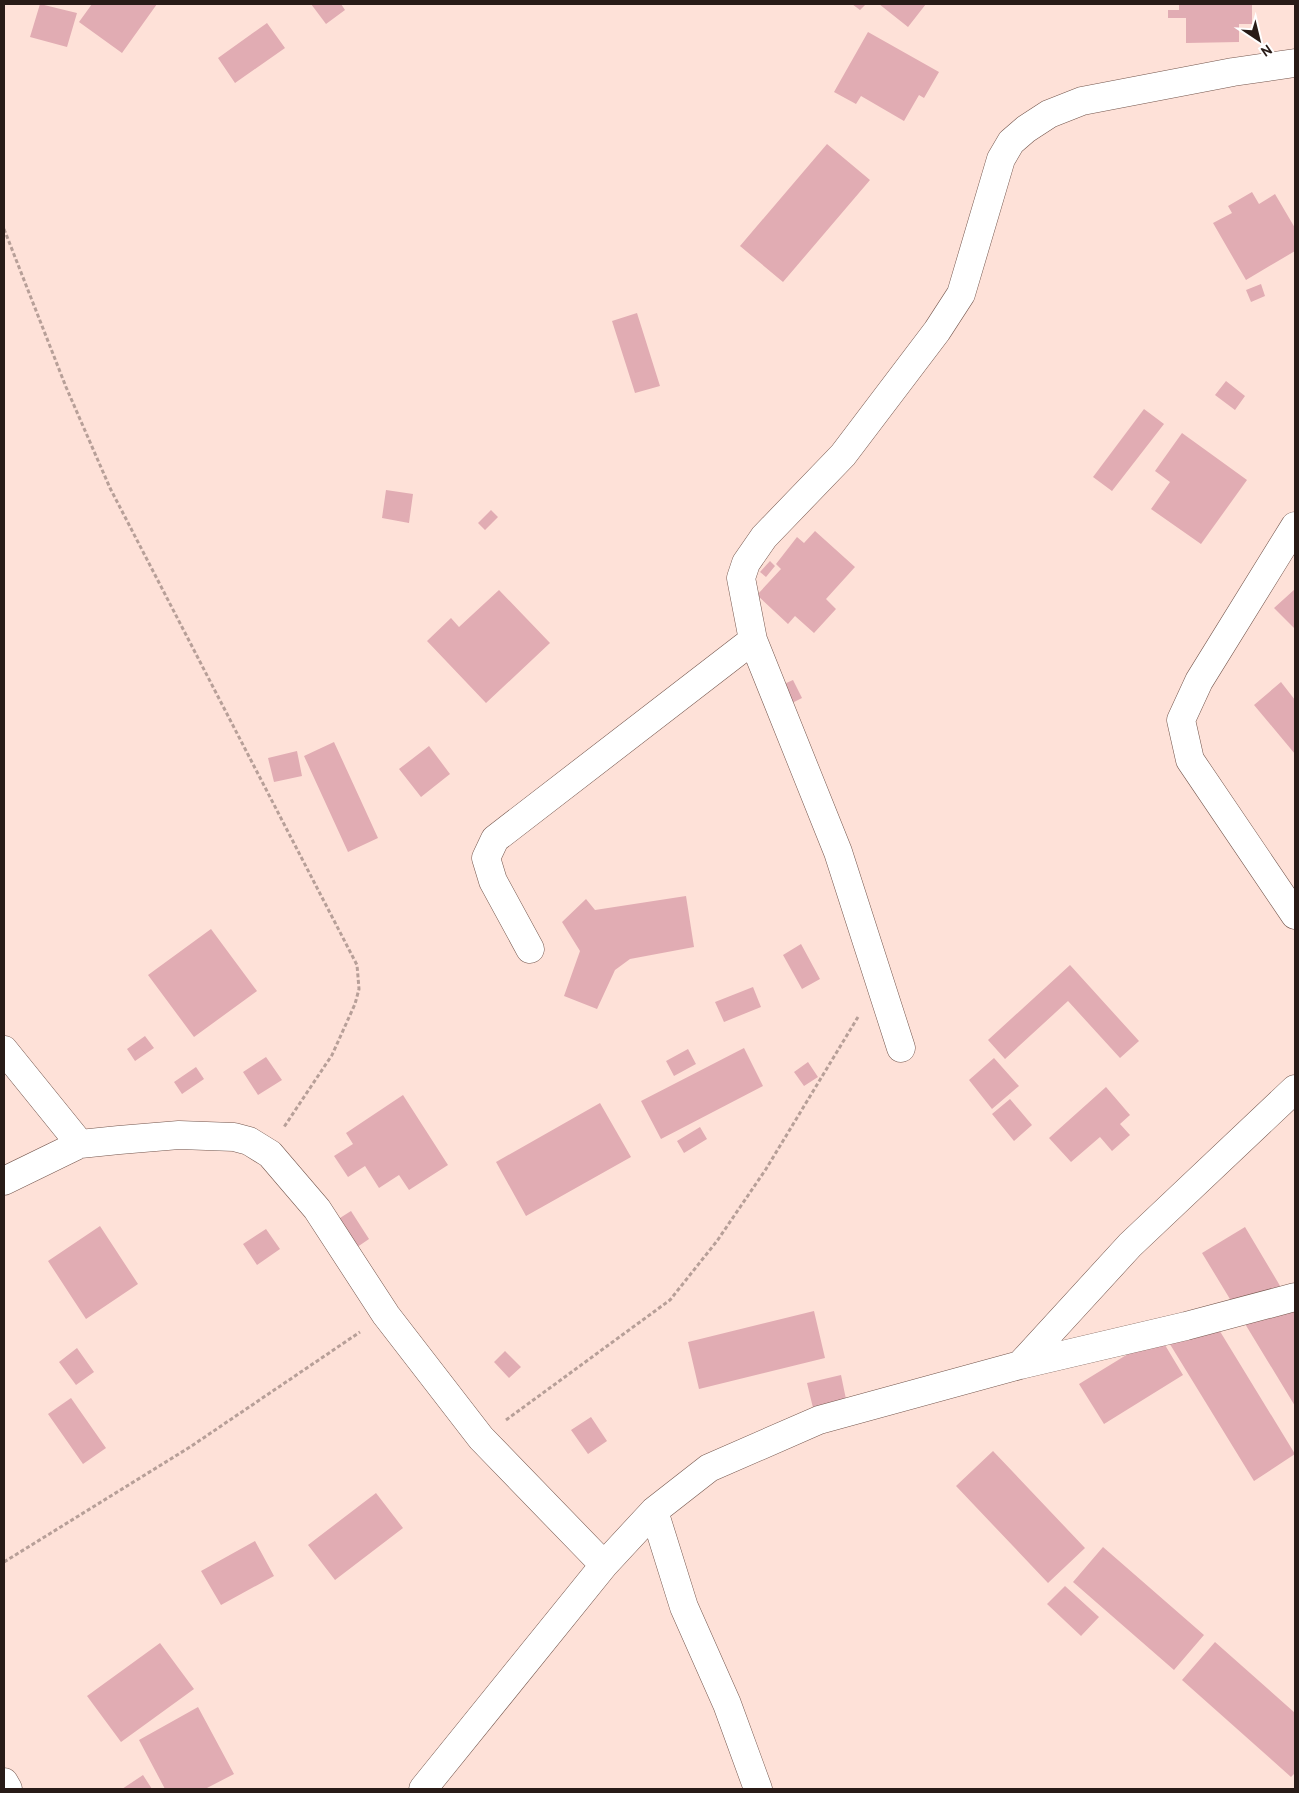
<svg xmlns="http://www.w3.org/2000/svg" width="1299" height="1793" font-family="Overpass,sans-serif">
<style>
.building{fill:#e1acb3}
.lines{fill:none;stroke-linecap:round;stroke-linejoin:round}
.minor-casing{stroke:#74564d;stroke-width:29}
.path{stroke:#b79f98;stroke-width:3;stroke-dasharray:4 2.5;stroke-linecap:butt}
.minor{stroke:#fff;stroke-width:28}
</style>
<rect width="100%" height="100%" fill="#fee1d8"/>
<!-- building -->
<path class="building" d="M40 4 77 13 67 47 30 37Z
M92 4H157L122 53 79 22Z
M311 4H341L345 10 326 24Z
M852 4H866L860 10Z
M879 4H926L908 27Z
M1179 4H1252V24H1239V42L1186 43V18H1168V10H1179Z
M267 23 285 48 235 83 218 58Z
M868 32 939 72 924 98 919 95 904 121 861 96 856 104 834 92Z
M827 144 870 180 783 282 740 246Z
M1252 192 1259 204 1275 194 1295 228V251L1246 280 1213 223 1232 213 1228 206Z
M1261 284 1265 296 1251 302 1246 290Z
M637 313 660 386 635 393 612 321Z
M1226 381 1245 396 1235 410 1215 395Z
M1144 409 1164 424 1112 491 1093 477Z
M1182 433 1247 480 1201 544 1151 509 1170 482 1155 471Z
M386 490 413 494 409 523 382 518Z
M491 510 498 517 485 530 478 523Z
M815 531 855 567 826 599 836 609 814 633 795 616 788 624 757 595 781 569 776 564 797 537 804 543Z
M770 561 775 566 766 577 760 572Z
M1295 589V629L1274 608Z
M499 590 550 643 486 703 427 641 451 618 459 627Z
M793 680 802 698 782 708 773 689Z
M1281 682 1295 700V754L1254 705Z
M334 742 378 838 348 852 304 756Z
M429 746 450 774 421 797 399 769Z
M297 751 302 776 274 782 268 758Z
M686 896 694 947 630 959 615 970 597 1009 564 996 580 951 562 922 586 899 595 910Z
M211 929 257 991 194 1037 148 975Z
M801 944 820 979 802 989 783 955Z
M1070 965 1139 1041 1120 1058 1068 1001 1005 1059 988 1040Z
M753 987 761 1007 724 1022 715 1002Z
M145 1036 154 1048 135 1061 127 1049Z
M744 1048 763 1086 661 1139 641 1101Z
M688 1049 696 1064 674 1076 666 1061Z
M266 1057 282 1080 258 1095 243 1072Z
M994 1058 1019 1086 992 1109 969 1080Z
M808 1062 818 1077 804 1086 794 1072Z
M196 1067 204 1079 182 1094 174 1082Z
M1106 1087 1130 1115 1120 1124 1130 1135 1112 1151 1100 1137 1071 1162 1049 1138Z
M403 1095 448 1165 409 1190 399 1175 379 1188 365 1166 348 1177 334 1156 353 1144 346 1133Z
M1010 1099 1032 1125 1014 1141 992 1114Z
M600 1103 631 1157 526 1216 496 1162Z
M700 1127 707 1139 684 1153 677 1141Z
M351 1211 369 1239 350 1252 332 1223Z
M100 1226 138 1284 86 1319 48 1261Z
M1245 1227 1295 1311V1406L1202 1253Z
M266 1229 280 1249 257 1265 243 1244Z
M814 1311 825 1358 699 1389 688 1342Z
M1210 1315 1295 1454 1254 1481 1168 1341Z
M1159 1335 1183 1375 1104 1424 1079 1384Z
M77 1348 94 1372 76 1385 59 1362Z
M505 1351 521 1367 509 1378 494 1362Z
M841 1375 847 1404 814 1412 807 1383Z
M71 1398 106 1448 83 1464 48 1414Z
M591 1417 607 1441 588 1454 571 1430Z
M993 1451 1085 1548 1048 1583 956 1486Z
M376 1493 403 1528 335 1580 308 1545Z
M255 1541 274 1576 221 1605 201 1571Z
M1103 1547 1204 1635 1174 1670 1073 1582Z
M1065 1586 1099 1617 1081 1636 1047 1604Z
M1215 1642 1295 1713V1773L1291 1777 1182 1680Z
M160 1643 194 1689 121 1742 87 1696Z
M198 1707 234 1774 205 1789H165L139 1740Z
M143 1775 152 1789H122Z"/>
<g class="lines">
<!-- minor casing -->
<g class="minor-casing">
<path id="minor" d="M1295 526 1199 681 1181 720 1190 760 1295 915
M530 949 493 881 486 858 495 839 753 640
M901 1048 838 852 753 640 741 578 746 563 764 537 843 455 937 331 961 294 1001 159 1011 142 1026 129 1049 114 1082 101 1233 72 1295 63
M4 1050 80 1144
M4 1181 80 1144 119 1140 179 1135 234 1137 249 1141 270 1154 317 1209 386 1315 481 1438 604 1565
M1020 1365 1130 1245 1295 1089
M654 1511 684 1607 727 1704 758 1789
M4 1782 8 1789
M423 1789 604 1565 654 1511 709 1468 819 1420 1020 1365 1186 1326 1295 1297"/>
</g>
<!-- path -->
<path class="path" d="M4 229 66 387 110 488 357 965 359 989 355 1004 332 1055 284 1127
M506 1420 670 1300 717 1241 766 1169 858 1017
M4 1562 190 1447 360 1332"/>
<!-- minor -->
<use href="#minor" class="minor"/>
</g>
<!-- border -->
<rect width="1299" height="1793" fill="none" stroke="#281b17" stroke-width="10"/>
<!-- north arrow -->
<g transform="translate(1259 40) rotate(145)" stroke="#ffffff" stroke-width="4" paint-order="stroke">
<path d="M0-4L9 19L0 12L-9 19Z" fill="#281b17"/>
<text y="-8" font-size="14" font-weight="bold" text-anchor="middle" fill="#281b17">N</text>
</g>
</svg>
